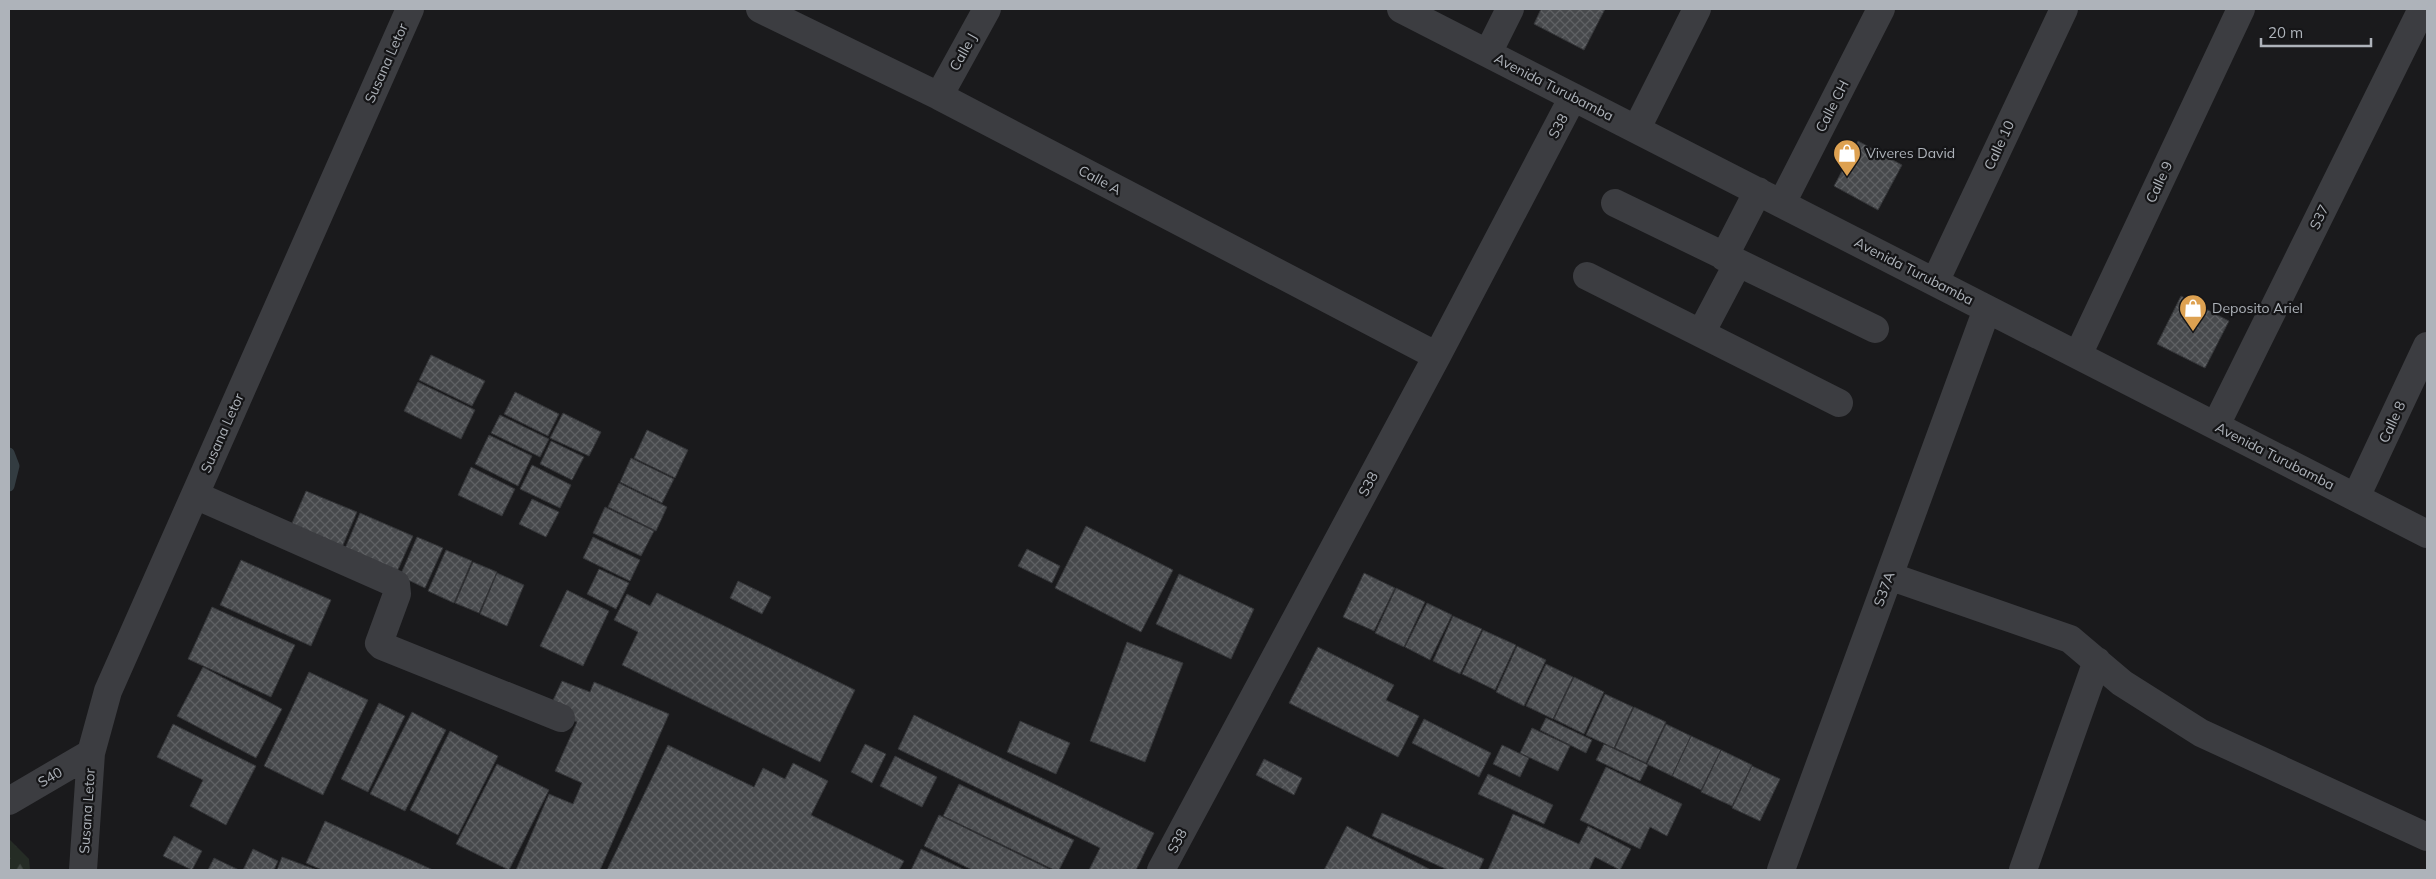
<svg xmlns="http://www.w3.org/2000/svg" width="2436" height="879" font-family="Mulish,sans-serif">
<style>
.forest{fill:url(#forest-firs)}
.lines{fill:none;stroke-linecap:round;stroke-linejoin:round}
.stream{stroke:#333c41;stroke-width:11}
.building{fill:url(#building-cross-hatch);stroke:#343538}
.minor{stroke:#3c3d41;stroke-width:28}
.labels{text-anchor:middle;stroke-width:4.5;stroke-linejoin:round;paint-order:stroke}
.street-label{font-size:14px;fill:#aeb3ba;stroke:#151517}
.poi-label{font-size:14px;fill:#aeb3ba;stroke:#151517;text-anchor:start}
</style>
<defs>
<pattern id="forest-firs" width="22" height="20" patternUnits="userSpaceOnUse" patternTransform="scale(1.25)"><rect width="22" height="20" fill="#252c25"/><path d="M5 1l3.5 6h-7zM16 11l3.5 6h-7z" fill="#424843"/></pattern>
<pattern id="building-cross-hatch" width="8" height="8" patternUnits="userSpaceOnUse" patternTransform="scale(1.25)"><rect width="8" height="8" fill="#47494c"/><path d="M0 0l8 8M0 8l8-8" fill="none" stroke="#5f6164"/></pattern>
</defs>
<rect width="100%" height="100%" fill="#1a1a1c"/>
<!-- forest -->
<path class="forest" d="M9 839 29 859 30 870H9Z"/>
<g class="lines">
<!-- stream -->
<path class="stream" d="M9 453 14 466 9 486"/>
</g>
<!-- building -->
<path class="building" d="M1541 9H1605L1584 50 1534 24Z
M1858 141 1902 165 1878 210 1834 186Z
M2181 296 2229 321 2205 368 2157 344Z
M431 355 485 381 472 406 419 380Z
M418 382 475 410 461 439 404 411Z
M515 392 559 414 548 436 504 414Z
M563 413 601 432 589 456 550 438Z
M500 415 549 439 540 457 491 433Z
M647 430 688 450 675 478 634 458Z
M489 435 532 456 518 486 475 464Z
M551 441 584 457 572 480 540 464Z
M631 458 674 479 662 503 620 482Z
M532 465 571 485 560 508 520 489Z
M471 467 515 489 502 516 458 495Z
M619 483 667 507 656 531 608 507Z
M306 491 357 512 340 552 289 530Z
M532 499 559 512 546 537 519 524Z
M605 507 654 531 641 556 593 533Z
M360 513 413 536 396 574 344 551Z
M1086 526 1173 570 1141 632 1055 588Z
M417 537 443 548 425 588 400 576Z
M593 537 640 560 630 581 583 558Z
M1027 549 1060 566 1052 583 1018 566Z
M446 550 472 561 454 603 428 591Z
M241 560 331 600 311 646 220 605Z
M473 562 497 572 479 613 455 603Z
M599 569 629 583 616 609 587 594Z
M497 573 524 585 507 626 480 614Z
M1364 573 1395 588 1374 631 1343 617Z
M1179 574 1254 609 1231 659 1156 624Z
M738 581 771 597 762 614 730 598Z
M1396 588 1425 602 1404 647 1375 633Z
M567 590 609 611 583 666 540 646Z
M657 593 855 690 820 762 622 665 638 632 614 620 627 594 650 606Z
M1427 603 1452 615 1430 660 1405 647Z
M212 607 295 645 271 697 188 659Z
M1453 616 1482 629 1460 674 1433 661Z
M1483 630 1516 645 1495 690 1462 674Z
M1127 642 1183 663 1145 762 1090 741Z
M1517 646 1546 660 1524 706 1496 692Z
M1318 647 1394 685 1386 700 1419 716 1398 757 1289 703Z
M1546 664 1573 677 1553 719 1526 706Z
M203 667 282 709 256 758 177 716Z
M309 672 368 700 323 795 264 766Z
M1574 677 1604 692 1584 734 1554 719Z
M562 681 590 692 594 682 669 714 600 870H516L549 794 573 804 582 783 555 771 577 722 549 709Z
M1605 694 1633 707 1614 748 1586 735Z
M379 703 405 716 368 792 341 779Z
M1634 707 1666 722 1646 763 1615 748Z
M412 712 446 730 405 811 370 794Z
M914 715 1154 833 1136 870H1089L1100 848 898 749Z
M1546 718 1592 740 1586 753 1540 730Z
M1424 719 1491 753 1479 777 1412 743Z
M1020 721 1070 743 1056 774 1007 752Z
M173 724 256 766 226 825 190 806 203 780 157 757Z
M1666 724 1691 736 1672 776 1647 764Z
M1532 728 1570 746 1558 771 1520 753Z
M450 731 498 756 458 835 410 810Z
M1691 736 1721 750 1701 790 1672 776Z
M865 744 886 754 872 783 851 772Z
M1604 744 1648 765 1640 781 1596 760Z
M668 745 754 787 763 768 785 779 793 763 828 781 811 815 904 861 899 870H607Z
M1502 745 1529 758 1520 777 1493 764Z
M1721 750 1752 765 1732 806 1701 792Z
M895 756 937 777 922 807 880 786Z
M1264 759 1302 778 1294 795 1256 775Z
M497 764 549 790 509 870 456 844Z
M1752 766 1780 779 1760 821 1732 808Z
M1606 767 1682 804 1667 836 1650 827 1640 849 1580 820Z
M1488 774 1553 805 1544 824 1478 794Z
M959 784 1074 840 1059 870H1054L943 816Z
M1382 813 1484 859 1479 870H1448L1372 836Z
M1513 814 1579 844 1588 826 1631 849 1620 870 1595 857 1589 870H1488Z
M939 815 1051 870H972L924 846Z
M325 821 433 870H322L306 863Z
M1347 826 1431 870H1324Z
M174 836 202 851 192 870 163 856Z
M253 849 278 861 274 870H243Z
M921 849 965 870H911Z
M282 857 317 870H277Z
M214 858 239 870H208Z"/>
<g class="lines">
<!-- minor -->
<path class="minor" d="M760 9 939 96 1437 356
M1401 9 2427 534
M1488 53 1510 9
M939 96 987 9
M1637 128 1697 9
M1615 203 1875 329
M1782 203 1881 9
M1724 257 1758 191
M1587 276 1839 403
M1935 282 2064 9
M1701 333 1738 263
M2078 355 2241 9
M2216 425 2422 9
M195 495 396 584 397 594 379 643 382 646 561 718
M2356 497 2427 346
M1889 576 2070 639 2122 683 2201 733 2427 837
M9 801 91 753
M83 870 91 753 108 691 410 9
M1161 870 1437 356 1573 97
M1781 870 1987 309
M2023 870 2097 661"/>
</g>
<!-- icons -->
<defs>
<g id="shop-pin" transform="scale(1.4375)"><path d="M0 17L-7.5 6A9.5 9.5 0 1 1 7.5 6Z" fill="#dda151" stroke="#151517"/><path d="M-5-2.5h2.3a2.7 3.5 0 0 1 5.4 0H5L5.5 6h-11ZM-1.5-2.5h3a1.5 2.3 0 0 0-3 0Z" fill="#fff"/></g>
</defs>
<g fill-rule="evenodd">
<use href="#shop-pin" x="1847" y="153"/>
<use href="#shop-pin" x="2193" y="308"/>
</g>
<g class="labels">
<!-- street labels -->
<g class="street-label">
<text transform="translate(963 52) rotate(-61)" y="5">Calle J</text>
<text transform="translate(386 63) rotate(-66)" y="5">Susana Letor</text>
<text transform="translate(1554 87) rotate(27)" y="5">Avenida Turubamba</text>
<text transform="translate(1832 106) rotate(-63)" y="5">Calle CH</text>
<text transform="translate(1558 126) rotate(-62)" y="5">S38</text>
<text transform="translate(1999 145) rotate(-65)" y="5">Calle 10</text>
<text transform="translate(1100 180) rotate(28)" y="5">Calle A</text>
<text transform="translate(2159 182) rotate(-65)" y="5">Calle 9</text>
<text transform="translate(2319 217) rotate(-64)" y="5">S37</text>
<text transform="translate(1914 271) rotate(27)" y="5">Avenida Turubamba</text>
<text transform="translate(2392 422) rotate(-65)" y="5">Calle 8</text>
<text transform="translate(222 433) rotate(-66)" y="5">Susana Letor</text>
<text transform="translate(2275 456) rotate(27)" y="5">Avenida Turubamba</text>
<text transform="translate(1368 484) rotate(-62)" y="5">S38</text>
<text transform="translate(1884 589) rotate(-70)" y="5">S37A</text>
<text transform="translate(50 777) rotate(-30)" y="5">S40</text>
<text transform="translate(87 811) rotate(-86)" y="5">Susana Letor</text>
<text transform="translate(1177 841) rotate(-62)" y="5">S38</text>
</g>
<!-- poi labels -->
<g class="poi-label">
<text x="1866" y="158">Viveres David</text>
<text x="2212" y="313">Deposito Ariel</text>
</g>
</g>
<!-- border -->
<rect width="2436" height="879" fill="none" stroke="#aeb3ba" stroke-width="20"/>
<!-- scale -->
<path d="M2261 38v8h110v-8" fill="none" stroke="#aeb3ba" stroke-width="2.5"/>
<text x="2268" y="38" font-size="15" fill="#aeb3ba" stroke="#151517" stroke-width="4" paint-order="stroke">20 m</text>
</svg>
